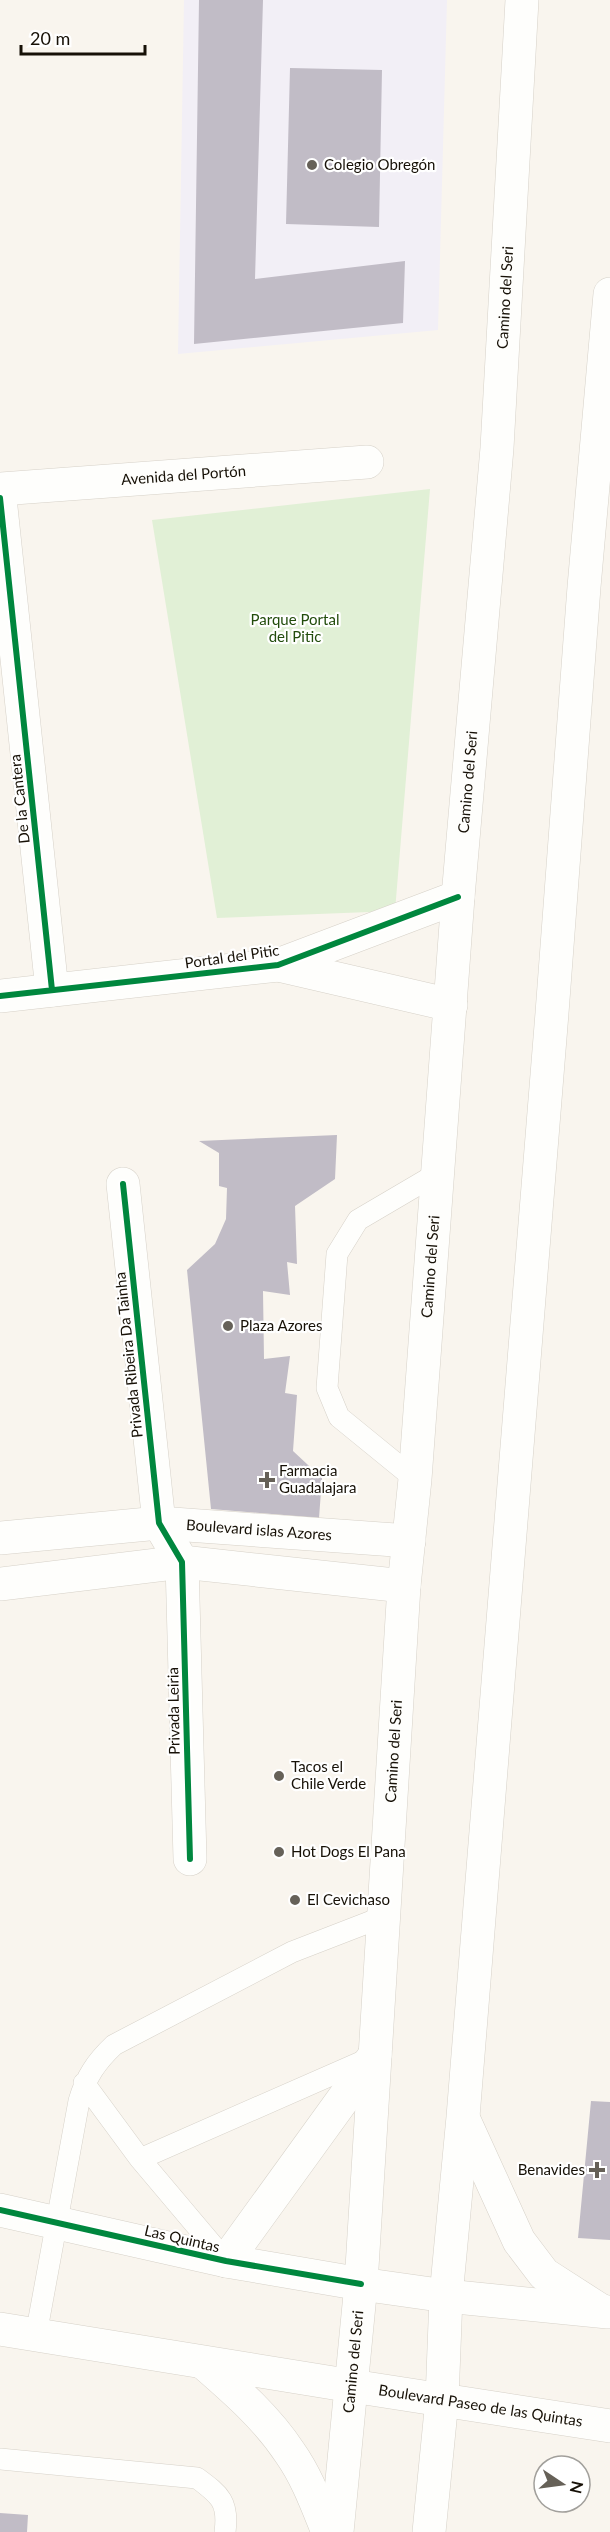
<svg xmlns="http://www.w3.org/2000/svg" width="610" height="2532" font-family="Lato,sans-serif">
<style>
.education{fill:#f2eff6}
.green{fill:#e1f0d6}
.building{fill:#c1bcc6}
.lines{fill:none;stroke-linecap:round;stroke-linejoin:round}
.service-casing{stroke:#d6d1c8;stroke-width:22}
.minor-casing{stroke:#d6d1c8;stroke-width:34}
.tertiary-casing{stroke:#d6d1c8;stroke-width:34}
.secondary-casing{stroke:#d6d1c8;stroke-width:34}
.primary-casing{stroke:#d6d1c8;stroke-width:34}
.service{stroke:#fefefc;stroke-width:21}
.minor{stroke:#fefefc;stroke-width:33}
.tertiary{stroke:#fefefc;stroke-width:33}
.secondary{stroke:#fefefc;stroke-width:33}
.primary{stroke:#fefefc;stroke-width:33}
.cycleway-casing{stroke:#fff;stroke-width:10}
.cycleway{stroke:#00873e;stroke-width:6}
.poi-dot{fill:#666158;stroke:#fff;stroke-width:2}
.labels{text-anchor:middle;stroke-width:4.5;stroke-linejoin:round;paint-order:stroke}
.poi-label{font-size:15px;fill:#171107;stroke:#fff;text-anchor:start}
.street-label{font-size:15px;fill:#171107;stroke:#fff}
.park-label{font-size:15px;fill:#224c0c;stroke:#fff}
</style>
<rect width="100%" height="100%" fill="#f9f5ee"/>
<!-- education -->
<path class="education" d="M184 0H447L438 330 178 354Z"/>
<!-- green -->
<path class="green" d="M430 489 395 911 217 918 152 520Z"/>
<!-- building -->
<path class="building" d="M199 0H263L255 279 405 261 403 323 194 344Z
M290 68 382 70 379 227 286 224Z
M337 1135 335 1179 295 1206 297 1264 287 1262 290 1295 263 1291 264 1359 290 1356 285 1393 297 1395 293 1451 322 1478 319 1518 211 1509 187 1270 215 1244 226 1219 227 1188 219 1186V1153L199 1141Z
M591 2101 610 2102V2240L578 2238Z
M0 2513 28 2515 27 2532H0Z"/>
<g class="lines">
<!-- service casing -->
<g class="service-casing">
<path id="service" d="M415 1479 339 1417 327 1388 337 1254 358 1220 438 1173
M84 2083 140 2159 226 2261
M140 2159 370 2058
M36 2335 79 2101C86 2077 96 2062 114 2045L292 1952 385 1916
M0 2459 197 2478C220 2495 229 2502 225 2532"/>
</g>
<!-- minor casing -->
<g class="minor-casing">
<g id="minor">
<path id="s1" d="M0 489 367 462"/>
<path d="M0 498 52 990"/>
<path d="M278 965 451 1005"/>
<path d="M0 996 278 965 458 897"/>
<path d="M123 1184 159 1523 182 1562 190 1859"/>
<path id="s2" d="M0 1538 159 1523 409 1541"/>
<path d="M0 1584 182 1562 404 1586"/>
</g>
</g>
<!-- tertiary casing -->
<g class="tertiary-casing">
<path id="tertiary" d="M0 2210 226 2261 361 2284
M0 2329 352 2386"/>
</g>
<!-- secondary casing -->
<g class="secondary-casing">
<g id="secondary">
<path d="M361 2284 446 2296 608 2312"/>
<path id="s3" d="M352 2386 610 2426"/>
</g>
</g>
<!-- primary casing -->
<g class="primary-casing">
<g id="primary">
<path d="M464 2120 519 2241 544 2274 600 2310"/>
<path d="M226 2261 375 2055"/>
<path d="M205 2364C236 2391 267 2418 290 2453 307 2477 317 2505 328 2532"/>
<path id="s4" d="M337 2532 361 2284 404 1586 415 1479 458 897 497 448 522 0"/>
<path d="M429 2532 442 2400 446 2296 463 2117 552 1013 584 587 610 294"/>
</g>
</g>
<!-- service -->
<use href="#service" class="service"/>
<!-- minor -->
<use href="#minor" class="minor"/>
<!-- tertiary -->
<use href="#tertiary" class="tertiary"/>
<!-- secondary -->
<use href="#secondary" class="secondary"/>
<!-- primary -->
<use href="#primary" class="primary"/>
<!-- cycleway casing -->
<g class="cycleway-casing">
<path id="cycleway" d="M0 498 52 990
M0 996 278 965 458 897
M123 1184 159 1523 182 1562 190 1859
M0 2210 226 2261 361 2284"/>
</g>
<!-- cycleway -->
<use href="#cycleway" class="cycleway"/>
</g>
<!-- markers -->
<g class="poi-dot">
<circle cx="312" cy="165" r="6"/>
<circle cx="228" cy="1326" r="6"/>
<path d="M264 1471h6v6h6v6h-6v6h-6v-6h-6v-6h6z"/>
<circle cx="279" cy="1776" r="6"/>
<circle cx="279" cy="1852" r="6"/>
<circle cx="295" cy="1900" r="6"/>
<path d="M594 2161h6v6h6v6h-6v6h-6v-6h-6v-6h6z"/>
</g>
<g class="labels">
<!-- poi labels -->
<g class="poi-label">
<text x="324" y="170">Colegio Obregón</text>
<text x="240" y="1331">Plaza Azores</text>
<text x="279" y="1476">Farmacia<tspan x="279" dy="17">Guadalajara</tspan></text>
<text x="291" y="1772">Tacos el<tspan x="291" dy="17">Chile Verde</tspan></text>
<text x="291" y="1857">Hot Dogs El Pana</text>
<text x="307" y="1905">El Cevichaso</text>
<text x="585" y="2175" text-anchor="end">Benavides</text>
</g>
<!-- street labels -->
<g class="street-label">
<text dy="5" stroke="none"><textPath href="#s4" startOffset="2241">Camino del Seri</textPath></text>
<text dy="5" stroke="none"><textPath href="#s1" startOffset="184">Avenida del Portón</textPath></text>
<text dy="5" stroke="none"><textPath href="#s4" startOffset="1755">Camino del Seri</textPath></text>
<text transform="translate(20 799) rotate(-96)" y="5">De la Cantera</text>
<text transform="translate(232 957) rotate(-8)" y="5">Portal del Pitic</text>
<text dy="5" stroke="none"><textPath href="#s4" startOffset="1269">Camino del Seri</textPath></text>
<text transform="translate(129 1355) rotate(-96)" y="5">Privada Ribeira Da Tainha</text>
<text dy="5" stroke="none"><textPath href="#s2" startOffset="260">Boulevard islas Azores</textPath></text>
<text transform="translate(174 1711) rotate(-91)" y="5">Privada Leiria</text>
<text dy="5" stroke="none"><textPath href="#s4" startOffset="783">Camino del Seri</textPath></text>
<text transform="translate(182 2239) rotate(13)" y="5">Las Quintas</text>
<text dy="5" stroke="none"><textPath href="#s4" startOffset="171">Camino del Seri</textPath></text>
<text dy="5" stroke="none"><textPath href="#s3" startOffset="130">Boulevard Paseo de las Quintas</textPath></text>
</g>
<!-- park labels -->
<g class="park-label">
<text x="295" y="625">Parque Portal<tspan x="295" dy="17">del Pitic</tspan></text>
</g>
</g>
<!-- north arrow -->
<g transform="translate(562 2484) rotate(103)"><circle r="28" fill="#ffffff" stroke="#a2a09c" stroke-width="1.5"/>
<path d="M0-4.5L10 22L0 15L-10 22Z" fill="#666158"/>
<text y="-9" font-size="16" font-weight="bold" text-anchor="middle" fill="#171107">N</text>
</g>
<!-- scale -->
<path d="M21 45v9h124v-9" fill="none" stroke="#171107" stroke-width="3"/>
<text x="30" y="45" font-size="18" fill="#171107" stroke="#ffffff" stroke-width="4.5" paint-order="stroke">20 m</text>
</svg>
